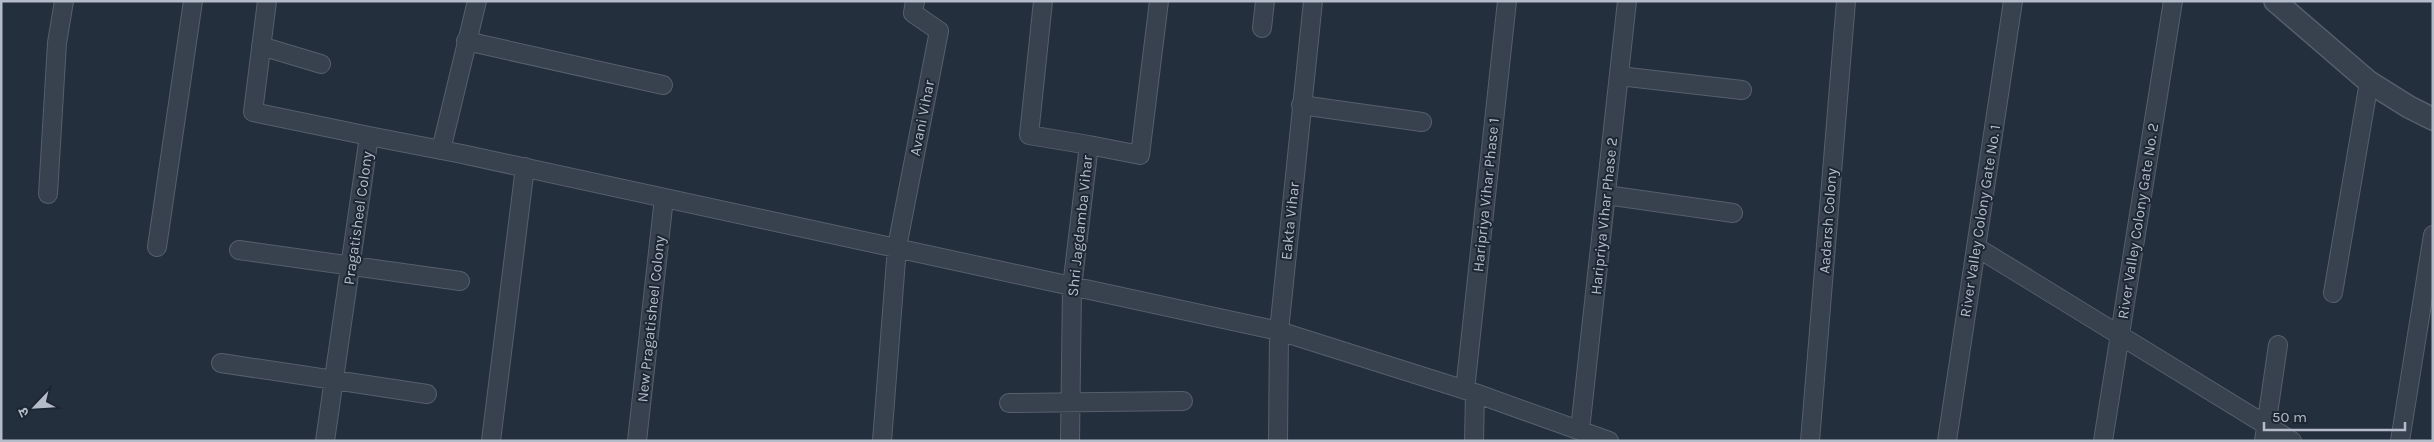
<svg xmlns="http://www.w3.org/2000/svg" width="2434" height="442" font-family="Karla,'Noto Sans Devanagari',sans-serif">
<style>
.lines{fill:none;stroke-linecap:round;stroke-linejoin:round}
.minor-casing{stroke:#565f6c;stroke-width:20}
.tertiary-casing{stroke:#565f6c;stroke-width:24}
.minor{stroke:#38414e;stroke-width:18}
.tertiary{stroke:#38414e;stroke-width:21}
.labels{text-anchor:middle;stroke-width:4;stroke-linejoin:round;paint-order:stroke}
.street-label{font-size:15px;fill:#b4bcc9;stroke:#1d2633}
</style>
<rect width="100%" height="100%" fill="#242f3e"/>
<g class="lines">
<!-- minor casing -->
<g class="minor-casing">
<path id="minor" d="M267 1 253 112 369 136 325 441
M1043 1 1029 135 1089 145 1072 287 1070 441
M1262 28 1265 1
M466 41 663 85
M261 46 321 64
M1619 76 1742 90
M1301 105 1422 122
M369 136 462 154 1279 331 1475 393 1609 441
M1089 145 1140 155 1159 1
M441 150 477 1
M48 194 57 43 64 1
M1606 195 1733 213
M157 247 193 1
M1976 247 2292 441
M239 250 460 281
M2333 293 2369 82
M221 363 427 394
M1465 390 1507 1
M1009 403 1183 401
M1580 430 1627 1
M491 441 525 167
M637 441 664 198
M882 441 897 247 939 31 913 13 915 1
M1278 441 1279 331 1313 1
M1474 441 1475 393
M1810 441 1846 1
M1947 441 2013 1
M2103 441 2173 1
M2264 441 2278 345
M2400 441 2433 235"/>
</g>
<!-- tertiary casing -->
<g class="tertiary-casing">
<path id="tertiary" d="M2275 1 2369 82 2409 107 2433 119"/>
</g>
<!-- minor -->
<use href="#minor" class="minor"/>
<!-- tertiary -->
<use href="#tertiary" class="tertiary"/>
</g>
<g class="labels">
<!-- street labels -->
<g class="street-label">
<text transform="translate(922 118) rotate(-79)" y="5">Avani Vihar</text>
<text transform="translate(1486 195) rotate(-84)" y="5">Haripriya Vihar Phase 1</text>
<text transform="translate(1604 216) rotate(-84)" y="5">Haripriya Vihar Phase 2</text>
<text transform="translate(358 218) rotate(-82)" y="5">Pragatisheel Colony</text>
<text transform="translate(1290 221) rotate(-84)" y="5">Eakta Vihar</text>
<text transform="translate(1828 221) rotate(-86)" y="5">Aadarsh Colony</text>
<text transform="translate(1980 221) rotate(-81)" y="5">River Valley Colony Gate No. 1</text>
<text transform="translate(2138 221) rotate(-81)" y="5">River Valley Colony Gate No. 2</text>
<text transform="translate(1080 226) rotate(-84)" y="5">Shri Jagdamba Vihar</text>
<text transform="translate(651 319) rotate(-84)" y="5">New Pragatisheel Colony</text>
</g>
</g>
<!-- border -->
<rect width="2434" height="442" fill="none" stroke="#b4bcc9" stroke-width="5"/>
<!-- north arrow -->
<g transform="translate(35 407) rotate(245)" stroke="#1d2633" stroke-width="4" paint-order="stroke">
<path d="M0-4L9 19L0 12L-9 19Z" fill="#b4bcc9"/>
<text y="-8" font-size="14" font-weight="bold" text-anchor="middle" fill="#b4bcc9">उ</text>
</g>
<!-- scale -->
<path d="M2264 422v8h141v-8" fill="none" stroke="#b4bcc9" stroke-width="2.5"/>
<text x="2272" y="422" font-size="15" fill="#b4bcc9" stroke="#1d2633" stroke-width="4" paint-order="stroke">50 m</text>
</svg>
